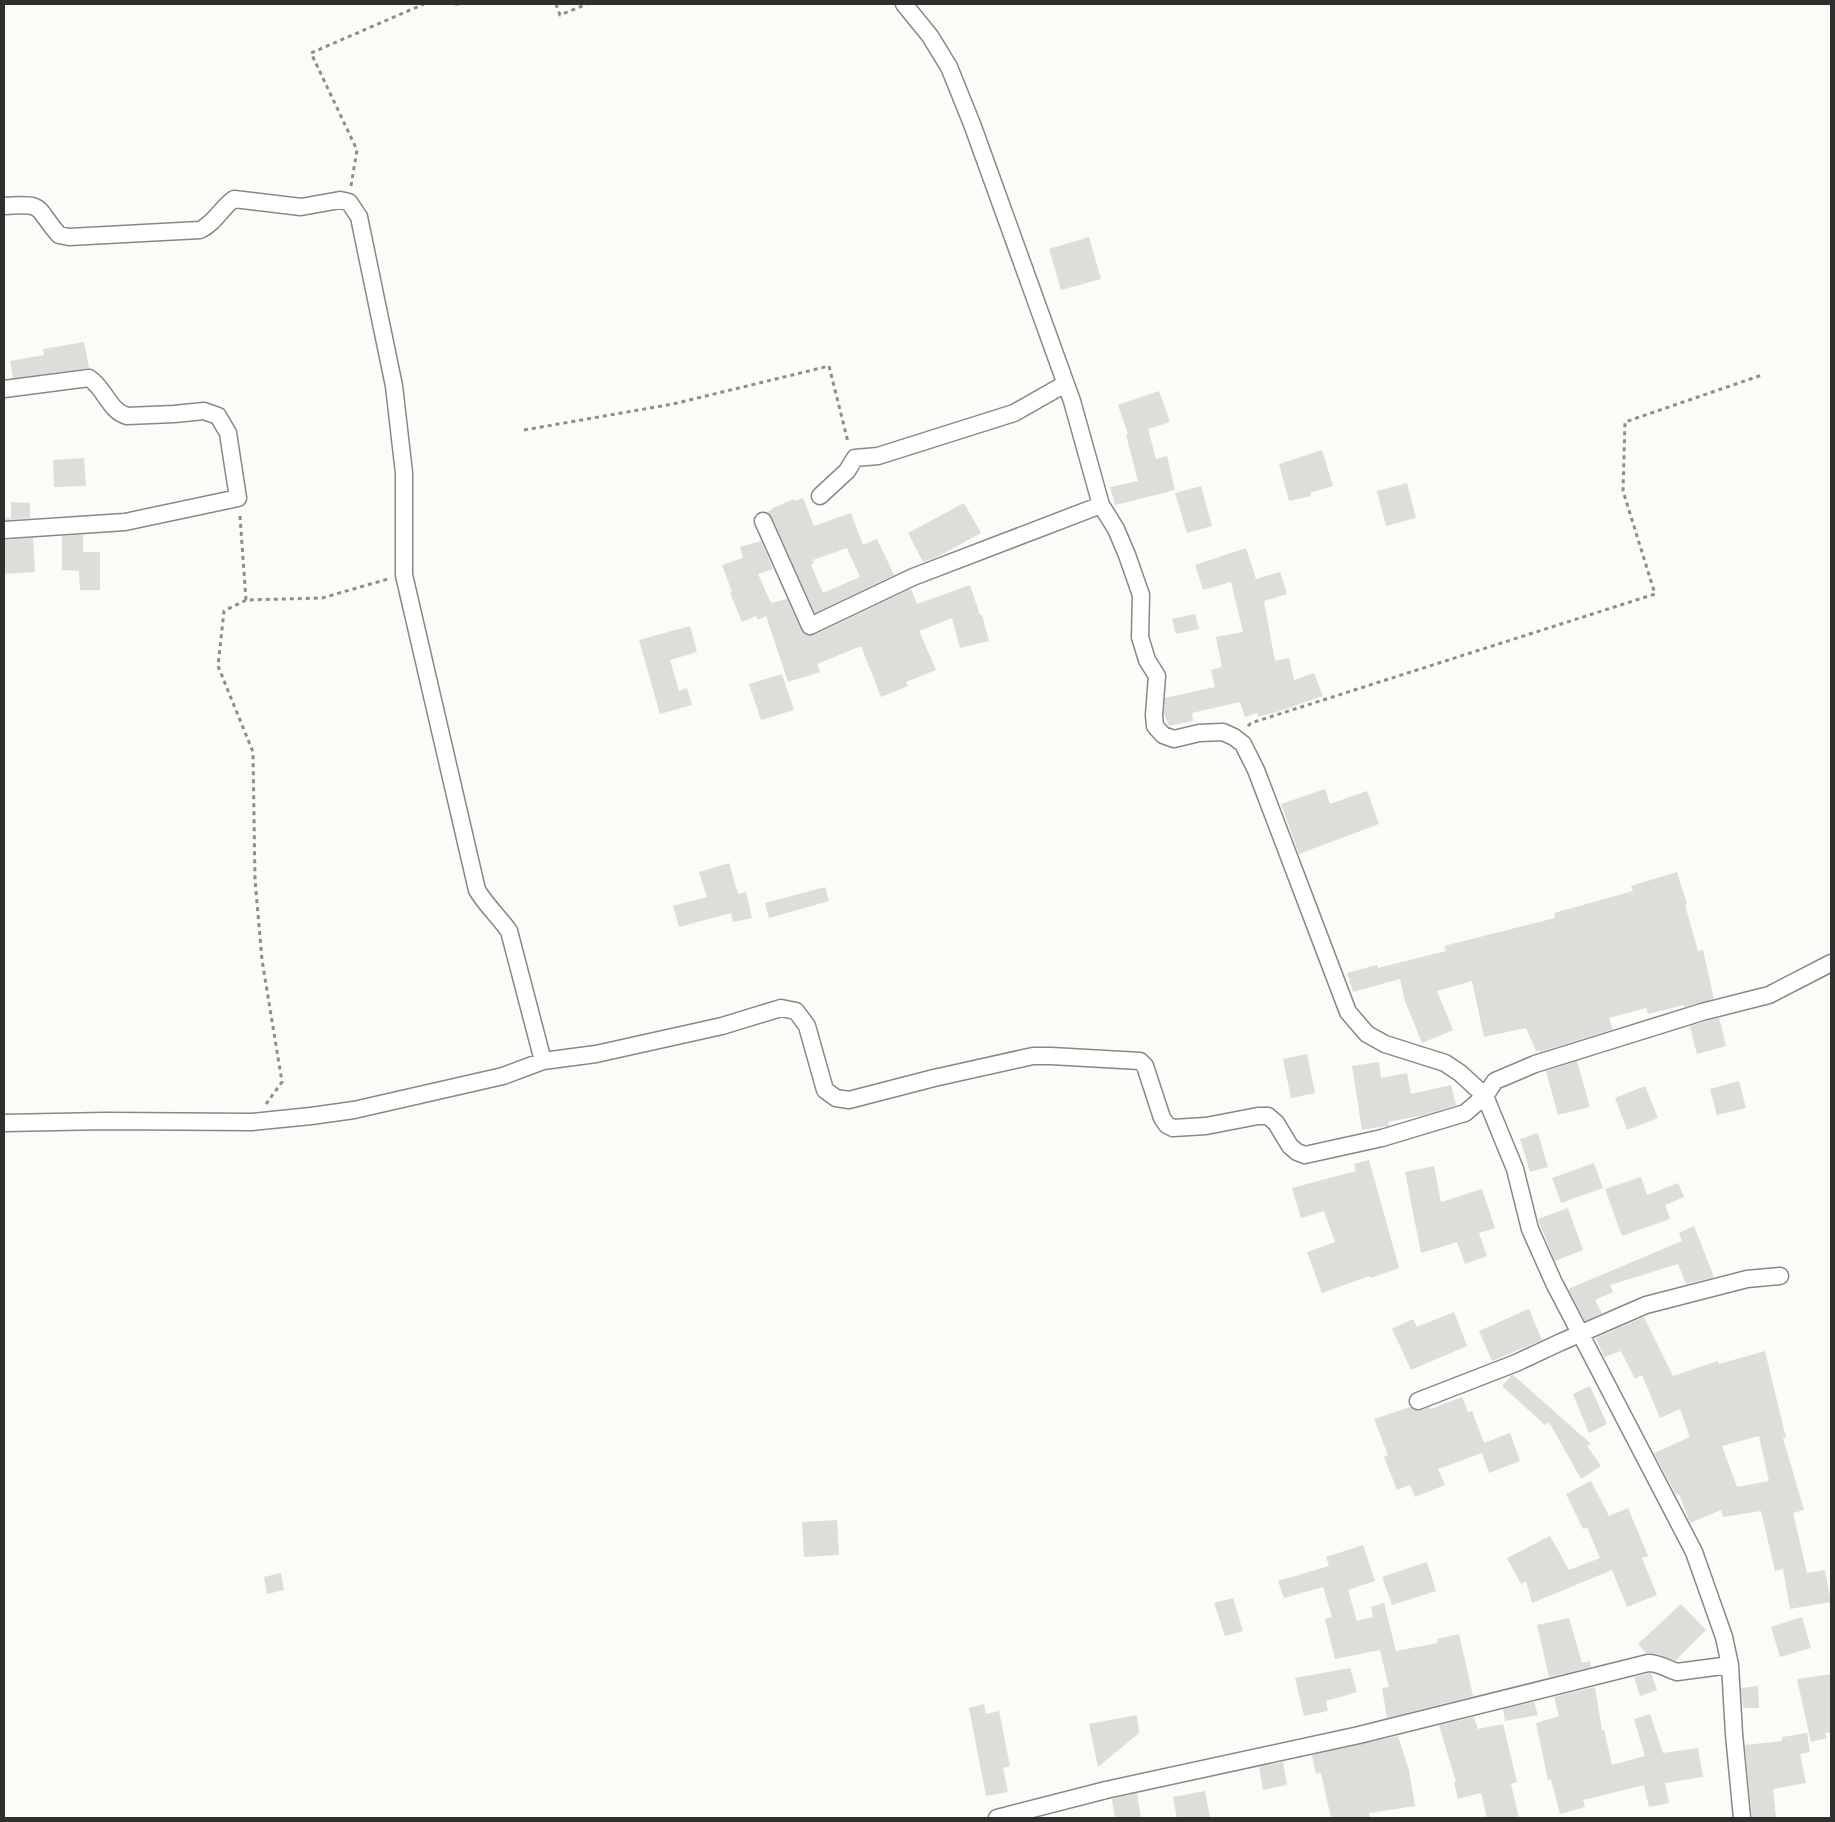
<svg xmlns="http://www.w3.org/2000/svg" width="1835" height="1822" font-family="Lato,sans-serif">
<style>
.building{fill:#dbded9;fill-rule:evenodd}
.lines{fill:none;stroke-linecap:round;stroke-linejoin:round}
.street-casing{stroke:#868984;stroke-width:19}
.path{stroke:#8c8e8a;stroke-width:3;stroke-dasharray:4 4;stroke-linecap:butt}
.street{stroke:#fff;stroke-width:16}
</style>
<rect width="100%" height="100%" fill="#f9fcf7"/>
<!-- building -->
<path class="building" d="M1089 237 1101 279 1061 290 1049 249Z
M84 342 89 368 13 378 10 361 44 355 43 349Z
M1159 391 1170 422 1148 429 1156 459 1167 456 1175 490 1115 505 1110 487 1138 481 1126 435 1128 434 1118 405Z
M1322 450 1333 486 1310 493 1311 496 1289 501 1279 464Z
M84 458 86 486 54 487 53 460Z
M1407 483 1416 518 1386 526 1377 491Z
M1201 486 1212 526 1187 533 1175 493Z
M803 498 814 526 851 513 863 545 877 539 894 575 815 613 772 517 767 512 772 510 771 509 793 499 794 501ZM847 548 860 577 823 593 811 565 814 563 813 560Z
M11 502 30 503V518L4 520V518H11Z
M964 503 981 533 937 557 923 562 908 533Z
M76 535H83V552H100V590H80L79 571 62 570V536Z
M30 538H33L35 572 4 574V540Z
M761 541 773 569 758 574 771 603 787 599 801 630 805 634 814 635 911 589 917 604 970 585 980 615H982L989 641 960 648 952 618 919 631 936 670 906 682 908 686 881 697 861 646 817 664 820 672 788 682 766 616 758 620 756 616 742 622 730 593 732 592 722 565 743 558 740 547Z
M1246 548 1256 579 1280 572 1287 594 1264 601 1275 661 1289 658 1294 680 1314 673 1323 696 1277 712 1258 717 1257 713 1245 717 1240 702 1192 713 1193 721 1169 726 1164 714 1165 698 1215 687 1211 670 1222 667 1216 637 1243 632 1231 582 1203 590 1195 565Z
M1195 614 1199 629 1176 634 1172 619Z
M690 626 697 652 670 660 679 691 687 688 692 705 660 714 639 640Z
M782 674 794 710 761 720 749 684Z
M1325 789 1330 804 1367 791 1379 824 1299 854 1281 804Z
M729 863 738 894 746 892 752 918 733 922 731 913 679 927 673 906 707 897 699 872Z
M1677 872 1687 904 1685 905 1698 951 1703 950 1714 999 1684 1007V1005L1648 1014 1646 1008 1609 1018 1613 1029 1540 1052V1050L1536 1051 1526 1028 1484 1037 1472 981 1437 991 1453 1030 1422 1043 1405 1001 1400 979 1353 992 1347 973 1377 965 1378 968 1446 951 1444 946 1555 918 1554 913 1633 891 1631 886Z
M825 887 829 901 769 918 765 903Z
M1719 1018 1726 1046 1697 1054 1690 1026Z
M1307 1054 1315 1093 1291 1098 1283 1059Z
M1577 1061 1590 1107 1558 1115 1546 1071Z
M1379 1062 1381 1078 1407 1073 1411 1094 1451 1085 1456 1105 1424 1115 1388 1122 1389 1126H1386L1362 1130 1352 1066Z
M1739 1081 1746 1108 1717 1115 1710 1089Z
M1645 1086 1658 1118 1627 1130 1615 1098Z
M1538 1133 1548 1167 1530 1172 1520 1139Z
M1369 1160 1399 1268 1370 1278 1369 1276 1322 1293 1307 1252 1335 1242 1324 1211 1301 1218 1292 1188 1356 1171 1354 1164Z
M1594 1163 1603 1188 1561 1203 1552 1178Z
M1434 1166 1441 1202 1482 1189 1495 1228 1479 1233 1487 1256 1465 1264 1457 1242 1421 1253 1405 1172Z
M1641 1177 1647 1195 1678 1183 1684 1197 1665 1205 1670 1219 1622 1236 1605 1189Z
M1568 1208 1583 1250 1555 1261 1538 1219Z
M1694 1226 1714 1277 1686 1284 1678 1264 1610 1285 1613 1292 1595 1300 1602 1313 1585 1321 1568 1289 1682 1241 1679 1233Z
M1529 1309 1542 1340 1492 1361 1479 1331Z
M1454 1312 1467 1346 1411 1370 1392 1329 1413 1319 1417 1327Z
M1644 1317 1673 1376 1718 1361 1719 1364 1765 1351 1786 1438H1783L1804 1510 1793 1513 1807 1573 1825 1570 1831 1602 1790 1609 1783 1569 1775 1571 1761 1511 1723 1517 1721 1510 1690 1523 1679 1494 1676 1495 1654 1453 1690 1437 1680 1409 1660 1418 1642 1375 1635 1379 1621 1351 1604 1357 1596 1338ZM1759 1436 1769 1481 1737 1487 1722 1446Z
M1512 1375H1513L1591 1444 1587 1446 1601 1466 1581 1479 1549 1422 1545 1425 1502 1386Z
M1590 1386 1607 1424 1589 1433 1573 1394Z
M1462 1397 1468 1412 1472 1411 1484 1443 1510 1433 1520 1461 1489 1473 1482 1453 1438 1469 1445 1485 1415 1497 1410 1485 1397 1490 1384 1457 1388 1455 1374 1419 1410 1407 1417 1411 1430 1407V1409Z
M1591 1481 1609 1516 1628 1508 1648 1556 1642 1558 1657 1595 1627 1607 1612 1570 1532 1603 1526 1581 1521 1584 1507 1558 1550 1536 1569 1570 1600 1558 1587 1527 1583 1529 1566 1494Z
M837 1520 839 1555 804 1557 802 1522Z
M1363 1545 1375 1581 1348 1590 1357 1621 1373 1617 1371 1607 1384 1603 1396 1651 1438 1643 1437 1639 1459 1634 1473 1696 1387 1718 1382 1688 1389 1687 1380 1650 1335 1659 1325 1619 1332 1617 1323 1587 1284 1598 1278 1581 1329 1566 1326 1557Z
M1427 1562 1436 1591 1392 1605 1382 1577Z
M281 1573 284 1590 267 1594 264 1577Z
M1233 1598 1243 1631 1225 1636 1214 1603Z
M1681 1604 1706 1630 1675 1661 1659 1654 1646 1653 1638 1644Z
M1802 1617 1811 1648 1780 1657 1771 1627Z
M1569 1618 1582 1663 1590 1661 1591 1667 1549 1677 1537 1625Z
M1350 1668 1357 1692 1326 1701 1328 1711 1304 1716 1295 1678Z
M1651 1673 1657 1690 1640 1696 1634 1677Z
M1831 1674V1732L1825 1733 1827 1738 1811 1742 1797 1679Z
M1758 1686 1759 1708H1743L1741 1688Z
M1595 1687 1602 1730H1604L1612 1765 1645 1756 1634 1719 1650 1714 1663 1753 1698 1748 1703 1777 1665 1783 1669 1803 1649 1807 1644 1785 1583 1800 1585 1807 1560 1814 1551 1779 1548 1780 1536 1723 1559 1716 1554 1697Z
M1534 1702 1538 1715 1505 1721 1503 1709Z
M984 1704 986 1714 999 1711 1010 1766 1003 1768 1008 1792 986 1796 969 1708Z
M1137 1715 1139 1733 1098 1767 1089 1724Z
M1474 1717 1478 1729 1503 1724 1517 1782 1511 1784 1519 1818H1487L1481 1793 1458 1799 1454 1783 1456 1782 1439 1725Z
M1807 1733 1810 1752 1800 1754 1806 1783 1773 1789 1776 1817 1752 1818 1745 1745 1782 1741V1737Z
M1398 1736 1409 1770 1415 1806 1369 1813 1370 1818H1331L1321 1773 1316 1774 1312 1755Z
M1283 1762 1287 1785 1263 1790 1259 1767Z
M1205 1791 1210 1818H1177L1173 1797Z
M1137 1793 1141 1818H1115L1112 1799Z"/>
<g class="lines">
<!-- street casing -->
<g class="street-casing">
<path id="street" d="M904 4 930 36 949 67 972 124 1072 401 1101 505 1116 529 1127 555 1141 595 1140 637 1147 660 1157 676 1154 715 1155 726 1163 735 1174 739 1199 733 1223 732 1234 737 1243 744 1256 770 1348 1012 1367 1034 1385 1044 1445 1063 1460 1073 1485 1096 1515 1169 1530 1229 1554 1283 1694 1552 1724 1637 1730 1665 1734 1734 1742 1818
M4 206C47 203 34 207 59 235L69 237 200 230C215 223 221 208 234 199L301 207 340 200 349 202 359 217 394 386 404 473V575L477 890C486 905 499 917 509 931L543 1061
M4 389 89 378C105 388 109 411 127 416L174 414 204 411 218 416 228 433 238 498 125 522 4 530
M820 496 847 471 855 458 878 456 1014 413 1065 384
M763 521 810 626 913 577 1101 505
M4 1123 106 1121 252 1122 311 1116 354 1110 503 1076 543 1061 596 1054 722 1026 781 1008 796 1011 807 1026 825 1090 836 1098 849 1100 934 1078 1033 1056H1051L1140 1061 1145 1066 1162 1118 1167 1125 1173 1128 1206 1126 1258 1116H1268L1276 1123 1290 1146 1297 1152 1305 1155 1382 1138 1465 1113 1485 1096 1495 1081 1535 1064 1702 1012 1769 995 1831 963
M1418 1401 1516 1363 1561 1342 1646 1305 1747 1279 1780 1276
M997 1818 1106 1790 1359 1735 1648 1663C1661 1663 1666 1669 1677 1672L1730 1665"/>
</g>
<!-- path -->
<path class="path" d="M455 4H460
M556 4 560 15 587 4
M351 186 357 150 311 53 424 4
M524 430 673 404 829 366 848 442
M240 516 246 600 322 598 388 579
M246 600 224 611 218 666 253 752 255 880 262 960 282 1082 266 1104
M1248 726 1251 723 1655 594 1623 491 1625 422 1762 375"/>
<!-- street -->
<use href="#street" class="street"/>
</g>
<!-- border -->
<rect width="1835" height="1822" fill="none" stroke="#2f302e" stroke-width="10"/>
</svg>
